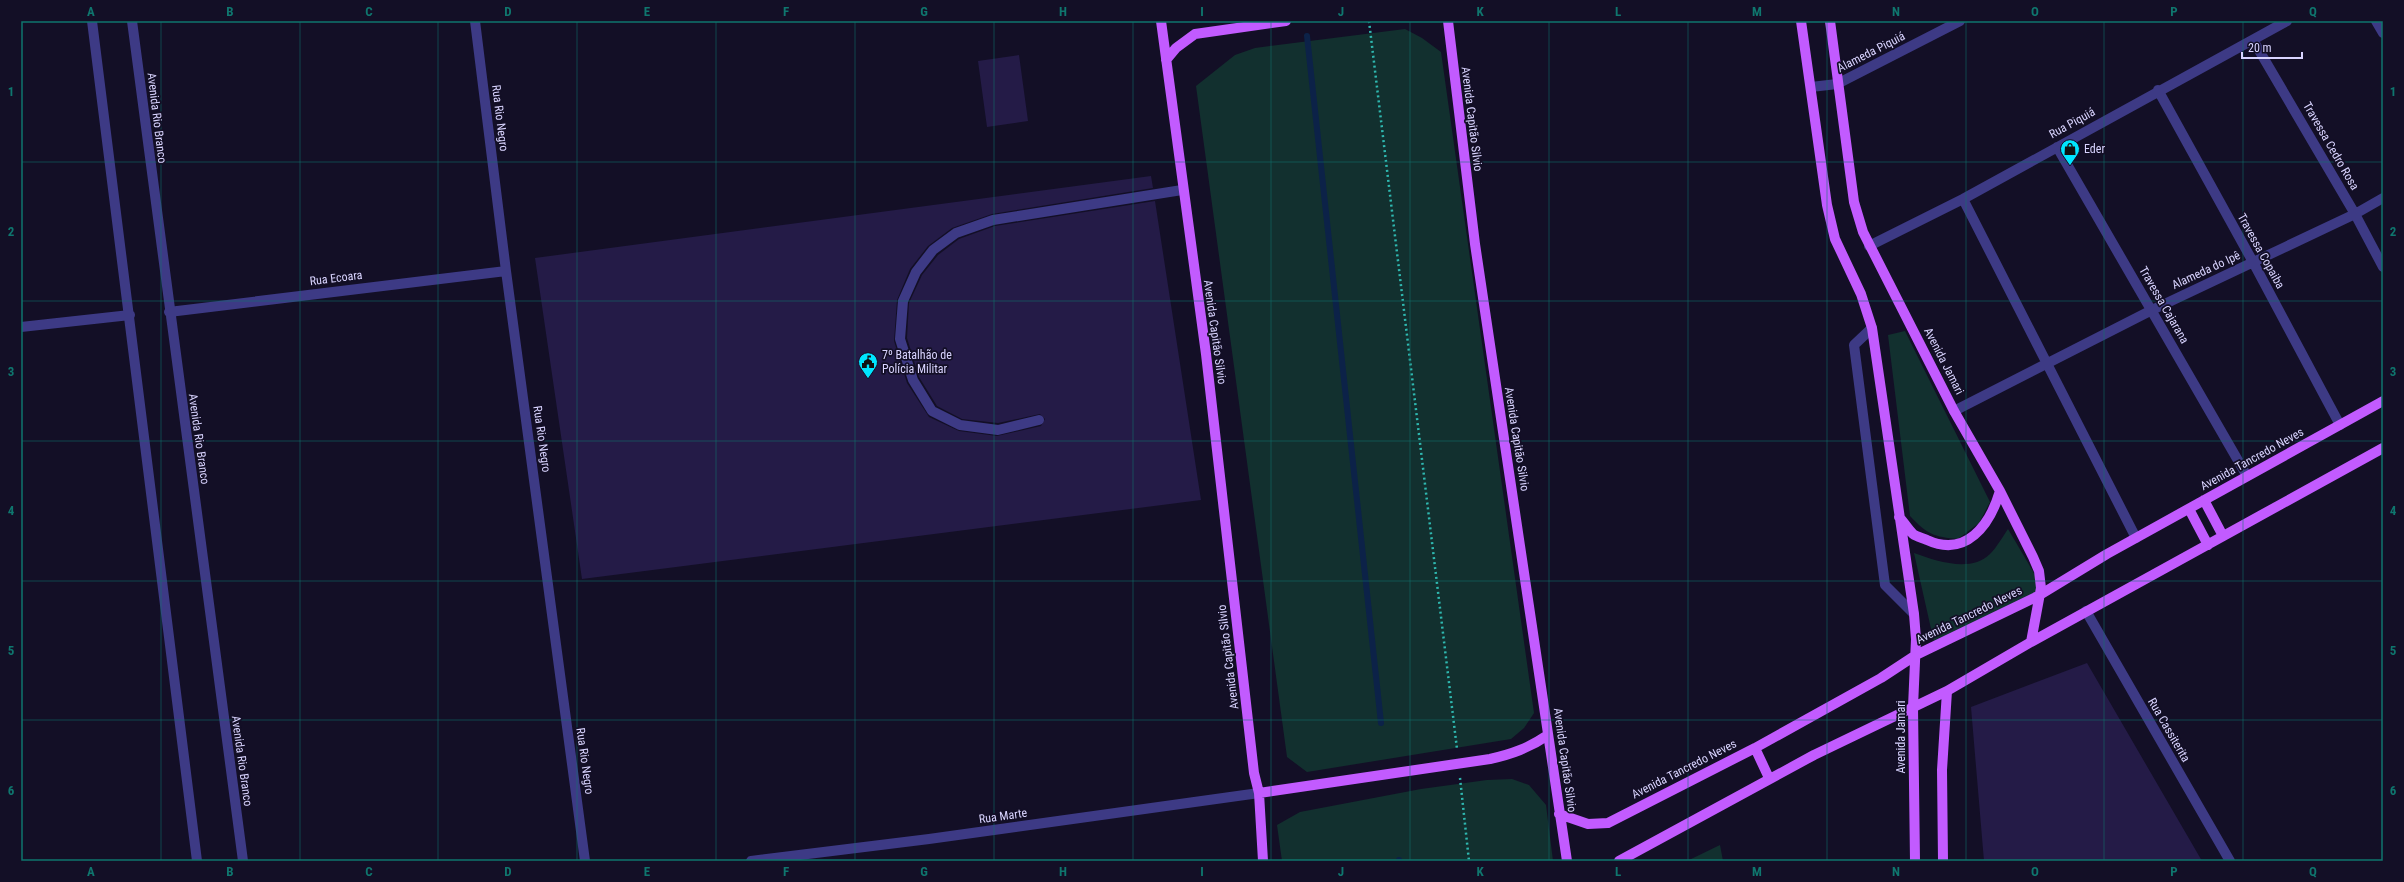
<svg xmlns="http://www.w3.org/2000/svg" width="2404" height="882" font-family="'Roboto Condensed',sans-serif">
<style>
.green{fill:#12302f}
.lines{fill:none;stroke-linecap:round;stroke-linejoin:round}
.stream{stroke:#0c2248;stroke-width:6}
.building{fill:#241b47}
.path{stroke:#2fb8b0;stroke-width:2.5;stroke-dasharray:2 3;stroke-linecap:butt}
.minor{stroke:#3d3a85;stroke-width:10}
.major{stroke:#c25bff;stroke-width:10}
.grid{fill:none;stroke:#0f766e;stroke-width:1;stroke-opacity:0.55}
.labels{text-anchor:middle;stroke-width:3.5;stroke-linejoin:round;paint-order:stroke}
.street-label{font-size:12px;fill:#d9d4ff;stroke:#130f26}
.poi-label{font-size:12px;fill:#d9d4ff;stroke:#130f26;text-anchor:start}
.neatline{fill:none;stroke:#0f766e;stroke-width:1.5}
.grid-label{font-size:13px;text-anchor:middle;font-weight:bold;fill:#0f766e}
</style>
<rect width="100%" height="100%" fill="#130f26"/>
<!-- green -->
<path class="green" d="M1405 29 1422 38 1441 52 1534 713 1524 728 1511 739 1307 772 1287 757 1196 86 1235 55 1255 48Z
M1905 331 1990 502 1979 523 1958 539C1934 537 1927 534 1910 516L1888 335Z
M2008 529 2044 590 1936 651 1914 553C1936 561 1971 573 1990 554 1997 547 2003 536 2008 529Z
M1512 779 1529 785 1546 805 1553 861H1282L1277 825 1300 812 1421 789 1487 780Z
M1720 845 1723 861H1687Z"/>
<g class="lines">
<!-- stream -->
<path class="stream" d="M1307 36 1381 723
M1399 860V861"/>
</g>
<!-- building -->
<path class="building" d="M1019 55 1028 121 987 127 978 61Z
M1151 176 1153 188 992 214 952 228 928 246 910 269 897 300 894 341 907 383 929 417 959 431 997 436 1041 426 1045 419 1040 414 998 423 962 419 937 406 919 377 907 338 909 303 922 275 938 255 959 239 995 226 1155 201 1201 500 582 579 535 258Z
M2087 663 2202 861H1984L1971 707Z"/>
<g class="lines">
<!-- path -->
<path class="path" d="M1369 21 1457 749
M1460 778 1469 861"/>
<!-- minor -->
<path class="minor" d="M92 21 197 861
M132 21 243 861
M475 21 506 271 585 861
M2376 21 2383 33
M2253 40 2355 214 2383 267
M1811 87 1837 84 1960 21
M2158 90 2253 262 2340 425
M2057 147 2247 476
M1963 199 2136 538
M1869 246 1963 199 2287 21
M169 312 506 271
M21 327 130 315
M1872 328 1854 345 1885 585 1914 614
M1954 411 2152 310 2355 214 2383 198
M1039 420 998 430 960 425 932 411 913 380 900 339 903 301 916 272 933 250 956 233 993 220 1182 190
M2086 611 2230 861
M751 861 929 839 1259 793"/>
<!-- major -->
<path class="major" d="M1161 21 1206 354 1254 773 1259 793 1263 861
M1448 21 1475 244 1567 861
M1801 21 1827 205 1835 239 1861 294 1872 328 1914 614 1916 639 1913 707 1915 861
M1830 21 1854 202 1863 232 1954 411 2000 491 2033 557 2039 571 2041 588 2031 642
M1166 60 1176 48 1195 34 1286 21
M2204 500 2223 536
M2189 509 2208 545
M1899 517C1904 522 1908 529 1913 534 1917 537 1923 538 1927 540 1966 558 1990 525 2000 491
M1755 748 1769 778
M1259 793 1490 759C1512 754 1529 748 1548 735
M1559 814 1588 824 1608 823 1755 748 1881 678 1916 655 2038 596 2107 554 2383 401
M1619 861 1814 755 1947 691 2031 642 2383 448
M1943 861 1942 770 1947 691"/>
</g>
<!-- grid -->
<path class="grid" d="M161 21V861M300 21V861M438 21V861M577 21V861M716 21V861M855 21V861M994 21V861M1133 21V861M1271 21V861M1410 21V861M1549 21V861M1688 21V861M1827 21V861M1966 21V861M2104 21V861M2243 21V861M21 162H2383M21 301H2383M21 441H2383M21 581H2383M21 720H2383"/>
<!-- icons -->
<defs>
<g id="shop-pin" transform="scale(1)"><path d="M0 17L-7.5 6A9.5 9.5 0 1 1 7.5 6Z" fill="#00e5ff" stroke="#130f26"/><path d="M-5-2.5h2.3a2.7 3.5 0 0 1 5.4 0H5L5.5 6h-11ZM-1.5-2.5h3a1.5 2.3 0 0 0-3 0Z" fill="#111"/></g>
<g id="civic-pin" transform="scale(1)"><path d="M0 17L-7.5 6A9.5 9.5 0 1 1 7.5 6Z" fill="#00e5ff" stroke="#130f26"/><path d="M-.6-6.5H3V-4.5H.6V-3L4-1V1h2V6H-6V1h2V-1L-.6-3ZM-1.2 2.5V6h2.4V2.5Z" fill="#111"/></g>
</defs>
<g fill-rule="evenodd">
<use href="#shop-pin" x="2070" y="149"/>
<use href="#civic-pin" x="868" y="362"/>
</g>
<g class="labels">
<!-- street labels -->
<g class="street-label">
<text transform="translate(1871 52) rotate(-27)" y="4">Alameda Piquiá</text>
<text transform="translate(157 118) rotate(83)" y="4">Avenida Rio Branco</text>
<text transform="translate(500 118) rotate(83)" y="4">Rua Rio Negro</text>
<text transform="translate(1472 119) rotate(83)" y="4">Avenida Capitão Silvio</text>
<text transform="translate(2072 123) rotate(-29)" y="4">Rua Piquiá</text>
<text transform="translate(2331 146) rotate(60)" y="4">Travessa Cedro Rosa</text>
<text transform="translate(2261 251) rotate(61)" y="4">Travessa Copaiba</text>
<text transform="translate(2206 270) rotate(-25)" y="4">Alameda do Ipê</text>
<text transform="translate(336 278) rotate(-7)" y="4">Rua Ecoara</text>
<text transform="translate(2164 305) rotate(60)" y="4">Travessa Cajarana</text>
<text transform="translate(1215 332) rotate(82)" y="4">Avenida Capitão Silvio</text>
<text transform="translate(1944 361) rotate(63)" y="4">Avenida Jamari</text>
<text transform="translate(199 439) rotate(82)" y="4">Avenida Rio Branco</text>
<text transform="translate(542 439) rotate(82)" y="4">Rua Rio Negro</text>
<text transform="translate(1517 439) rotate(81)" y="4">Avenida Capitão Silvio</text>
<text transform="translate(2252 459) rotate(-29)" y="4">Avenida Tancredo Neves</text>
<text transform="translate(1969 615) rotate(-26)" y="4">Avenida Tancredo Neves</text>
<text transform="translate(1228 657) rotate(-97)" y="4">Avenida Capitão Silvio</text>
<text transform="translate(2169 730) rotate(60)" y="4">Rua Cassiterita</text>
<text transform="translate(1901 737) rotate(-90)" y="4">Avenida Jamari</text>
<text transform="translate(1565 760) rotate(82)" y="4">Avenida Capitão Silvio</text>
<text transform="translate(242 761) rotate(82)" y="4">Avenida Rio Branco</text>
<text transform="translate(585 761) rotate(82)" y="4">Rua Rio Negro</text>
<text transform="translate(1684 769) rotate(-27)" y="4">Avenida Tancredo Neves</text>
<text transform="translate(1003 816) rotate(-8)" y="4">Rua Marte</text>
</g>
<!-- poi labels -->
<g class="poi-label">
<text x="2084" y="153">Eder</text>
<text x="882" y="359">7º Batalhão de<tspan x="882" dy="14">Polícia Militar</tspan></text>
</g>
</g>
<!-- border -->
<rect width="2404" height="882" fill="none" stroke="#130f26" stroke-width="44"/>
<!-- scale -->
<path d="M2242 52v6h60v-6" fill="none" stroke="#d9d4ff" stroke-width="2"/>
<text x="2248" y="52" font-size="12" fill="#d9d4ff" stroke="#130f26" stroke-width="3" paint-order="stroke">20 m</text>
<rect x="22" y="22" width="2360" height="838" class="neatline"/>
<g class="grid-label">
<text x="91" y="16">A</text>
<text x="230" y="16">B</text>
<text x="369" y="16">C</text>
<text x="508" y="16">D</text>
<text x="647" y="16">E</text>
<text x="786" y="16">F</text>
<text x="924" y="16">G</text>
<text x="1063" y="16">H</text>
<text x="1202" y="16">I</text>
<text x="1341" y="16">J</text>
<text x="1480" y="16">K</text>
<text x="1618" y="16">L</text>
<text x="1757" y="16">M</text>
<text x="1896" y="16">N</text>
<text x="2035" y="16">O</text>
<text x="2174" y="16">P</text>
<text x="2313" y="16">Q</text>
<text x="11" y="96">1</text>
<text x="2393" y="96">1</text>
<text x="11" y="236">2</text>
<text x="2393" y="236">2</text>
<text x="11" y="376">3</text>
<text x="2393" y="376">3</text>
<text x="11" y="515">4</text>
<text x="2393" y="515">4</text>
<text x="11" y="655">5</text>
<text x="2393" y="655">5</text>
<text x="11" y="795">6</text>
<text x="2393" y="795">6</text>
<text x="91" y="876">A</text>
<text x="230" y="876">B</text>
<text x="369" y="876">C</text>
<text x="508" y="876">D</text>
<text x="647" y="876">E</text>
<text x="786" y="876">F</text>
<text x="924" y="876">G</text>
<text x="1063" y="876">H</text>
<text x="1202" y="876">I</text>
<text x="1341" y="876">J</text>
<text x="1480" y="876">K</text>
<text x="1618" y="876">L</text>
<text x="1757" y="876">M</text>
<text x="1896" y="876">N</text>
<text x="2035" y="876">O</text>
<text x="2174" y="876">P</text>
<text x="2313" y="876">Q</text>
</g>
</svg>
